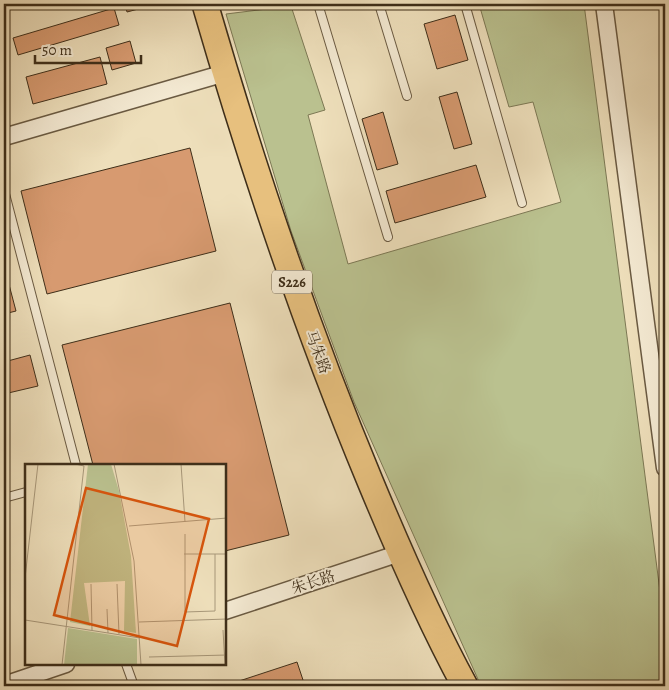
<svg xmlns="http://www.w3.org/2000/svg" width="669" height="690" font-family="Alegreya,'Noto Serif SC',serif">
<style>
.green{fill:#bac18f;stroke:#7c7854}
.building{fill:#d79a70;stroke:#3e2e19}
.lines{fill:none;stroke-linecap:round;stroke-linejoin:round}
.lane-casing{stroke:#6a5a42;stroke-width:10}
.street-casing{stroke:#6a5a42;stroke-width:19}
.primary-casing{stroke:#3e2e19;stroke-width:28}
.lane{stroke:#f4ead3;stroke-width:8}
.street{stroke:#f4ead3;stroke-width:16}
.primary{stroke:#e7c07e;stroke-width:25}
.labels{text-anchor:middle;stroke-width:4;stroke-linejoin:round;paint-order:stroke}
.shield{fill:#f4ead3;stroke:#756651;stroke-width:1}
.shield-label{font-size:14px;font-weight:bold;fill:#3e2e19}
.street-label{font-size:15px;fill:#3e2e19;stroke:#f4ead3}
.inset-road{fill:none;stroke:#a8987a;stroke-width:1}
.view{fill:#d7550d;fill-opacity:0.15;stroke:#d7550d;stroke-width:2.5}
.inset-edge{fill:none;stroke:#3e2e19;stroke-width:2.5}
</style>
<rect width="100%" height="100%" fill="#eedfbb"/>
<filter id="stains"><feTurbulence type="fractalNoise" baseFrequency=".004" numOctaves="4"/><feColorMatrix values="0 0 0 0 .2 0 0 0 0 .09 0 0 0 0 .02 0 0 0 .5 -.17"/></filter>
<radialGradient id="worn" r=".72"><stop offset=".6" stop-color="#630" stop-opacity="0"/><stop offset="1" stop-color="#630" stop-opacity=".3"/></radialGradient>
<!-- green -->
<path class="green" d="M479 4H584L665 630V686H481L354 402 291 231 226 14 291 6 325 110 308 115 348 264 561 202 533 102 509 107Z"/>
<!-- building -->
<path class="building" d="M125 4H157L127 12Z
M114 8 119 25 18 55 13 38Z
M455 15 468 60 437 69 424 24Z
M130 41 136 63 112 70 106 48Z
M100 57 107 84 33 104 26 77Z
M457 92 472 144 454 149 439 97Z
M383 112 398 164 377 170 362 119Z
M190 148 216 251 47 294 21 191Z
M476 165 486 197 395 223 386 191Z
M7 277 16 311 4 314V278Z
M230 303 289 535 225 551V465H93L62 345Z
M30 355 38 386 4 394V362Z
M297 662 305 686H224Z"/>
<g class="lines">
<!-- lane casing -->
<g class="lane-casing">
<path id="lane" d="M318 4 388 237
M379 4 407 96
M465 4 522 203
M4 190 76 465
M4 498 26 492
M126 664 134 686"/>
</g>
<!-- street casing -->
<g class="street-casing">
<path id="street" d="M604 4 665 468
M4 137 225 73
M225 611 400 553
M4 685 66 664"/>
</g>
<!-- primary casing -->
<g class="primary-casing">
<path id="primary" d="M205 4C252 166 305 325 370 481 399 551 429 620 465 686"/>
</g>
<!-- lane -->
<use href="#lane" class="lane"/>
<!-- street -->
<use href="#street" class="street"/>
<!-- primary -->
<use href="#primary" class="primary"/>
</g>
<g class="labels">
<!-- shield labels -->
<rect class="shield" x="272" y="270.5" width="40" height="23" rx="4"/>
<g class="shield-label">
<text x="292" y="287">S226</text>
</g>
<!-- street labels -->
<g class="street-label">
<text transform="translate(318 352) rotate(69)" y="5">马朱路</text>
<text transform="translate(313 582) rotate(-18)" y="5">朱长路</text>
</g>
</g>
<!-- overview -->
<g transform="translate(25 464)">
<rect width="201" height="201" fill="#eedfbb"/>
<path d="M63 0H86L94 27 106 92 111 169 99 167 100 117 59 119 65 162 45 158ZM43 164 112 175V201H39Z" fill="#bac18f"/>
<path class="inset-road" d="M89 0 109 97 116 201M156 0 160 58M104 62 202 54M160 70V148L190 147V90M159 90H202M0 114 13 0M66 120 67 166M92 120 94 170M82 145 83 169M0 156 115 174M114 158 202 155M198 166 200 201M124 193 202 191M37 201 59 2 50 0"/>
<path class="view" d="M61 24 184 55 152 182 29 151Z"/>
<rect width="201" height="201" class="inset-edge"/>
</g>
<!-- margin -->
<rect width="669" height="690" fill="none" stroke="#eedfbb" stroke-width="20"/>
<rect x="5" y="5" width="659" height="680" fill="none" stroke="#3e2e19" stroke-width="2.5"/>
<rect x="10" y="10" width="649" height="670" fill="none" stroke="#3e2e19"/>
<!-- scale -->
<path d="M35 55v8h106v-8" fill="none" stroke="#3e2e19" stroke-width="2.5"/>
<text x="42" y="55" font-size="15" fill="#3e2e19" stroke="#f4ead3" stroke-width="4" paint-order="stroke">50 m</text>
<rect width="100%" height="100%" filter="url(#stains)"/>
<rect width="100%" height="100%" fill="url(#worn)"/>
</svg>
